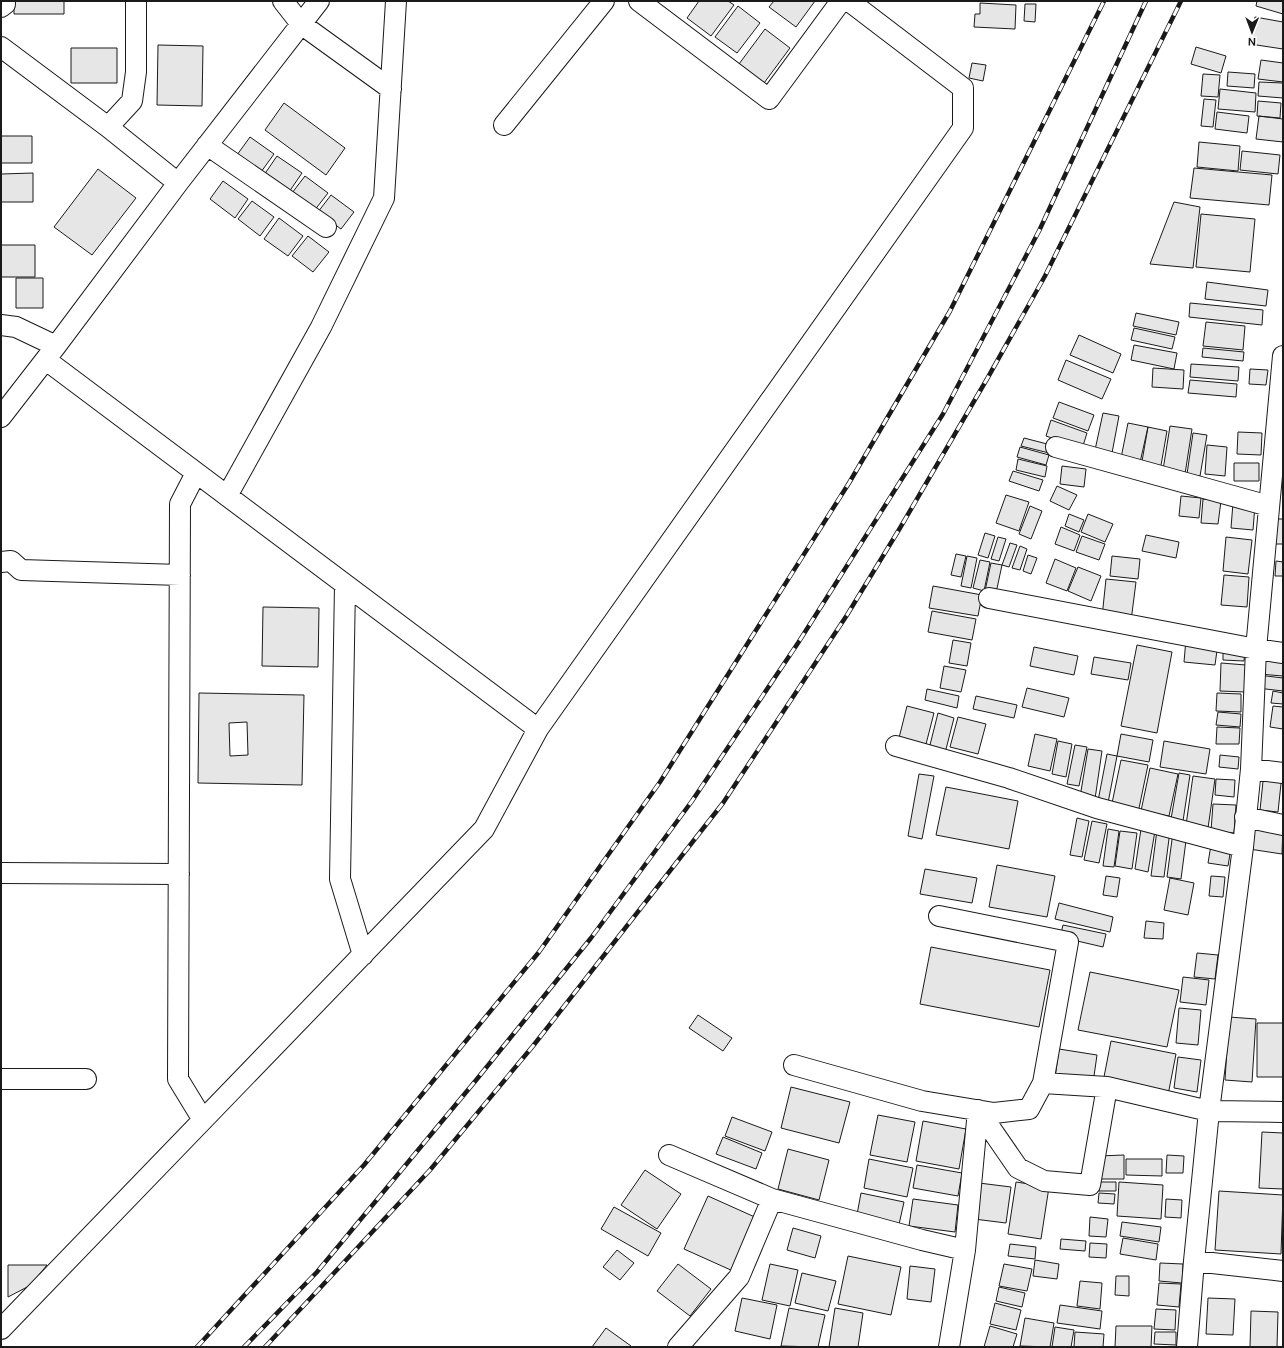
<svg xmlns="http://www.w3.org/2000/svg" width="1284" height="1348" font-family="'DM Sans',sans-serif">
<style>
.building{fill:#e6e6e6;stroke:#1a1a1a;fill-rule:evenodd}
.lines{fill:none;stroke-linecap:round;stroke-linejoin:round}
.minor-casing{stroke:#1a1a1a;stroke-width:22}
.minor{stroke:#fff;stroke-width:20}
.rail-casing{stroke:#1a1a1a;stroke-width:4.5}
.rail{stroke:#fff;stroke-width:3;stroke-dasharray:9;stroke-linecap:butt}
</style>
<rect width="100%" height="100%" fill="#fff"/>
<!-- building -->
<path class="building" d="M14 1H64V14H14Z
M699 1H728L734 5 711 36 687 18Z
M774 1H815L796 27 769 7Z
M1257 1H1283V14L1256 6Z
M980 3 1016 5 1015 29 974 27 975 14H980Z
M1025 4H1036L1035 22 1024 21Z
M738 6 760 23 737 53 715 37Z
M1255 17 1283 22V49L1250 44Z
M765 29 790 48 764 83 739 64Z
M158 45 203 46 202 106 157 105Z
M1196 47 1226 56 1221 73 1191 64Z
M71 48H117V83H71Z
M1261 60 1283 63V82L1258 79Z
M972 63 986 65 983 81 969 78Z
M1228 72 1255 74 1254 88 1227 86Z
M1203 74 1220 75 1218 97 1201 96Z
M1259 82 1283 83V98L1258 96Z
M1220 89 1256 93 1255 112 1218 109Z
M1204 99 1216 100 1213 127 1201 126Z
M1258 101 1281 103 1280 118 1257 116Z
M284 103 345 148 326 175 265 130Z
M1217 112 1249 116 1247 133 1215 129Z
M1259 116 1283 119V142L1256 139Z
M1 136H32V163H1Z
M250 137 274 154 261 172 237 155Z
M1199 142 1240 146 1238 171 1197 167Z
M1242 151 1280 155 1278 174 1240 170Z
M277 156 302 173 289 192 264 175Z
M1194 168 1272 175 1269 205 1190 198Z
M98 169 136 198 92 255 54 227Z
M33 173V202H1V174Z
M305 176 328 193 314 211 292 193Z
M223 181 248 199 235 218 210 199Z
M331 195 354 212 341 229 318 212Z
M252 201 274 217 260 236 238 219Z
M1174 202 1200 207 1193 268 1150 264Z
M1201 214 1255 219 1250 272 1196 267Z
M279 218 303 236 288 256 264 239Z
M308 236 329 252 313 272 292 256Z
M1 245H35V277H1Z
M16 278H43V308H16Z
M1207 282 1268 290 1266 306 1205 299Z
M1190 303 1263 310 1262 325 1189 317Z
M1136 313 1179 322 1176 335 1133 326Z
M1206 322 1245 326 1243 350 1203 346Z
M1134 328 1175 337 1172 349 1131 340Z
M1079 335 1121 354 1113 373 1070 355Z
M1134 345 1177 353 1174 369 1131 360Z
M1203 348 1244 352 1243 361 1202 357Z
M1066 360 1111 379 1102 399 1058 380Z
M1191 364 1239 367 1238 381 1190 377Z
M1153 368 1184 370 1183 389 1152 387Z
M1250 369 1268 370 1266 385 1249 384Z
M1190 380 1237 384 1236 397 1188 393Z
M1059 402 1094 415 1088 431 1053 418Z
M1103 413 1119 416 1112 453 1095 450Z
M1051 420 1087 433 1082 449 1046 436Z
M1128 423 1148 427 1139 467 1120 463Z
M1170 426 1192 429 1185 474 1163 470Z
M1148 427 1167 431 1160 471 1141 467Z
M1238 432 1262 433 1261 455 1237 454Z
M1193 433 1207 435 1200 476 1187 474Z
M1024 438 1051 445 1049 453 1021 446Z
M1207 445 1227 447 1225 476 1205 474Z
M1020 447 1049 455 1046 465 1017 457Z
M1018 459 1047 466 1045 477 1016 470Z
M1234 463H1259V481H1234Z
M1062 466 1086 469 1084 487 1060 484Z
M1013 471 1043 480 1039 491 1009 481Z
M1057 486 1077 495 1069 510 1050 501Z
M1006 495 1029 502 1019 531 996 523Z
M1181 496 1201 498 1199 518 1179 516Z
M1203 499 1221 501 1218 524 1201 523Z
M1233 503 1255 505 1253 530 1231 528Z
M1030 506 1042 511 1031 539 1019 534Z
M1069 514 1084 520 1079 532 1065 526Z
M1088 514 1113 524 1105 542 1081 532Z
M1275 519H1283V544H1274Z
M1061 527 1080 535 1074 551 1055 544Z
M985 533 995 536 988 558 978 555Z
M1146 535 1179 542 1176 558 1142 551Z
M1082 536 1105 544 1099 560 1076 552Z
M998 537 1006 539 999 561 991 559Z
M1226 537 1252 540 1248 574 1223 571Z
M1010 543 1017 545 1009 567 1002 565Z
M1020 546 1027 549 1020 570 1012 568Z
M956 554 966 556 961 577 951 575Z
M1028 555 1037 558 1031 574 1023 571Z
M967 556 977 558 971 588 961 586Z
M1112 556 1140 559 1138 579 1110 576Z
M1055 559 1076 568 1067 591 1046 583Z
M980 560 990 562 984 591 973 588Z
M1276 561 1283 562V576H1275Z
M991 563 1002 565 996 593 985 591Z
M1078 567 1101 576 1091 601 1068 591Z
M1224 575 1249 577 1247 607 1221 605Z
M1106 579 1136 582 1131 621 1102 617Z
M933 586 982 595 978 616 929 608Z
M263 607 319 608 318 667 262 666Z
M932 611 976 619 972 640 928 632Z
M1186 639 1218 643 1215 665 1184 662Z
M953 640 971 643 967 666 949 663Z
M1137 645 1172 652 1157 733 1121 726Z
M1034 647 1078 656 1074 675 1030 666Z
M1223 648 1245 649 1244 661 1223 660Z
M1094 657 1131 663 1128 680 1091 674Z
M1260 660 1283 662V676L1259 674Z
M1221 663 1246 665 1245 692 1220 691Z
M944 666 966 670 961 692 940 688Z
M1258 675 1283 678V691L1257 688Z
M1027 688 1069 698 1064 717 1022 707Z
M927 689 959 696 957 708 925 700Z
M1273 691 1283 693V704L1271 703Z
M199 693 304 695 302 785 198 783ZM247 722 248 755 230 756 229 723Z
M1217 693 1241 694V712L1216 711Z
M976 696 1017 705 1014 718 973 709Z
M907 706 934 713 925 748 898 742Z
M1273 706 1283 707V729L1270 727Z
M1218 712 1241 714 1240 727 1216 725Z
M938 713 954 718 945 753 929 749Z
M958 717 986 724 978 754 950 747Z
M1217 727 1240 728 1239 744H1216Z
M1035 734 1057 739 1050 771 1028 766Z
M1121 734 1153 740 1149 762 1117 756Z
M1058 741 1072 744 1066 777 1052 774Z
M1164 741 1210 749 1206 774 1160 767Z
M1075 745 1087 747 1079 786 1067 784Z
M1088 749 1102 751 1095 799 1080 797Z
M1107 754 1117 756 1108 803 1098 801Z
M1220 755 1239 757 1238 769 1219 767Z
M1121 760 1148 765 1138 813 1111 808Z
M1150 768 1178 774 1169 816 1141 811Z
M1264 772 1282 774 1278 812 1260 810Z
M1179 773 1190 775 1183 821 1171 819Z
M919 774 934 776 922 839 908 836Z
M1193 776 1215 779 1208 828 1186 825Z
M1216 779 1235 780 1234 797 1215 795Z
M946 787 1018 801 1009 849 936 835Z
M1213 804 1236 805 1234 833 1211 831Z
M1077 818 1089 821 1082 857 1070 855Z
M1092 821 1107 824 1099 863 1084 860Z
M1252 821 1283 825 1282 854 1249 849Z
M1108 829 1119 831 1114 867 1103 866Z
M1141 829 1155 831 1148 872 1135 869Z
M1157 830 1170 831 1164 877 1151 876Z
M1120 831 1137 833 1132 869 1115 866Z
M1173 832 1187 833 1181 879 1167 877Z
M1211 845 1231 848 1228 866 1208 863Z
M997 865 1055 876 1047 917 989 907Z
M925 869 977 878 972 903 920 894Z
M1106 876 1120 878 1117 897 1103 895Z
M1211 876 1225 877 1223 897 1209 896Z
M1170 878 1194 883 1188 915 1164 910Z
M1059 903 1113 917 1110 932 1055 919Z
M1146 921 1164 923 1163 939 1144 938Z
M1063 925 1106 934 1103 947 1060 937Z
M931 947 1050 970 1039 1027 920 1004Z
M1197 953 1218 955 1215 979 1194 977Z
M1090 972 1179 990 1167 1047 1078 1030Z
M1183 977 1209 980 1206 1005 1180 1002Z
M1179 1008 1201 1010 1198 1045 1176 1043Z
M698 1015 732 1038 723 1051 689 1028Z
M1229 1017 1256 1019 1252 1082 1225 1080Z
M1257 1023H1283V1077H1257Z
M1111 1041 1176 1054 1168 1095 1103 1082Z
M1059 1049 1097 1055 1093 1083 1055 1078Z
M1178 1057 1201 1060 1197 1092 1174 1088Z
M791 1087 850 1102 839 1143 781 1128Z
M878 1115 915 1122 907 1162 870 1155Z
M732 1117 772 1132 765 1151 725 1136Z
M923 1121 966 1129 959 1169 916 1161Z
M1262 1132 1283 1133V1189L1259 1188Z
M723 1137 762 1153 756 1169 716 1154Z
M788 1149 829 1160 819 1200 778 1189Z
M1124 1155V1179H1099V1156Z
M1167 1155 1184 1156 1183 1173H1166Z
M869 1159 913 1168 907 1197 864 1188Z
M1126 1159H1162V1176L1126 1175Z
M917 1165 962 1173 958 1196 913 1188Z
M645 1170 681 1194 657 1229 621 1205Z
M1016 1182 1049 1187 1041 1239 1008 1234Z
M1099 1182H1116V1191H1099Z
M1119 1182 1163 1185 1161 1219 1117 1216Z
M979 1183 1011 1187 1006 1223 974 1219Z
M1219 1191 1283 1195 1281 1254 1215 1250Z
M861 1193 904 1202 898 1229 856 1220Z
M1099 1193 1115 1194 1114 1204 1098 1203Z
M708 1196 757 1218 733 1271 684 1249Z
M913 1199 958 1205 955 1232 909 1226Z
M1166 1199 1182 1200 1181 1218 1165 1217Z
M614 1207 661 1233 648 1256 601 1229Z
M1090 1217 1108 1219 1106 1237 1089 1236Z
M1122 1222 1161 1227 1159 1242 1120 1236Z
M793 1228 821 1236 815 1258 787 1250Z
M1123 1238 1158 1244 1156 1260 1120 1254Z
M1061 1239 1086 1241 1085 1251 1060 1249Z
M1090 1243 1107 1244 1106 1258 1089 1257Z
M1010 1244 1036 1247 1035 1259 1008 1256Z
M617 1250 634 1263 620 1280 603 1267Z
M848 1256 901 1267 891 1315 838 1304Z
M1035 1260 1059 1264 1057 1279 1033 1276Z
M1160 1263 1183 1264 1182 1283 1159 1281Z
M678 1264 711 1289 690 1316 657 1291Z
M770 1264 798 1270 790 1306 762 1300Z
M1004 1264 1032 1269 1027 1291 999 1286Z
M8 1265H47L31 1285 8 1297Z
M910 1266 935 1269 931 1302 907 1299Z
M802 1273 836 1281 828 1311 795 1303Z
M1116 1276H1129V1296L1115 1295Z
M1080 1281 1102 1283 1100 1309 1077 1306Z
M1159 1283 1181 1284 1179 1307 1157 1305Z
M999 1287 1025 1293 1022 1307 996 1301Z
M742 1298 777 1305 770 1339 735 1331Z
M1208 1298 1235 1299 1233 1335 1206 1334Z
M995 1303 1021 1310 1016 1330 990 1324Z
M1060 1305 1102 1311 1100 1329 1057 1323Z
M789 1308 825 1315 818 1347 781 1346Z
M835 1308 863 1313 858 1347H829Z
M1156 1309 1176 1310 1175 1330 1154 1329Z
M1251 1311 1278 1312 1277 1347H1250Z
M1025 1318 1054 1323 1050 1347 1020 1346Z
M990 1326 1017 1334 1013 1347H984Z
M1116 1326H1152L1151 1347H1115Z
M1055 1327 1074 1330 1071 1347H1052Z
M606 1328 631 1346 630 1347H592Z
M1075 1332 1104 1334 1103 1347H1074Z
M1155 1332H1176V1345L1154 1344Z"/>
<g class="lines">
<!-- minor casing -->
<g class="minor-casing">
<path id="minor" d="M283 1 301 24 391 89
M639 1 769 99 841 1
M1 7 5 4V1
M1 47 108 127 178 183
M504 125 604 1
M108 127 132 101 136 72V1
M207 145 326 227
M1 325 16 327 56 346
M46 360 538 729
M1 417 56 346 178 183 319 1
M1056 447 1269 506
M196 473 180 504 178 1079 203 1120
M227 496 321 327 384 198 396 1
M1 562 11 561 21 570 180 575
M345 585 340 879 363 955
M989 598 1256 649 1283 653
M896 746 1009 778 1097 808 1243 847
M1251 769 1283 773
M1245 817 1283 825
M1 873 179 874
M794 1065 922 1101 994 1113 1029 1109 1043 1083 1068 942 939 916
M1 1079H86
M1043 1083 1107 1087 1209 1111 1283 1112
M978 1110 1018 1168 1044 1181 1090 1185 1107 1087
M669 1155 772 1199 922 1240 965 1250
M1194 1261 1209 1111 1243 847 1251 769 1256 649 1283 356
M1 1329 484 829 538 729 963 128V88L849 1
M678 1347 739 1277 772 1199
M949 1347 965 1250 978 1110
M1187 1347 1194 1261 1283 1271"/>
</g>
<!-- minor -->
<use href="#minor" class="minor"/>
<!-- rail casing -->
<g class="rail-casing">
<path id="rail" d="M197 1347 364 1165 539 952 660 782 849 483 950 311 1104 1
M244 1347 317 1272 477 1079 591 938 692 801 798 643 943 414 1039 231 1146 1
M265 1347 430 1170 533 1046 723 803 847 615 900 528 987 379 1045 276 1181 1"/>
</g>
<!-- rail -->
<use href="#rail" class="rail"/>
</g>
<!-- border -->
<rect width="1284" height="1348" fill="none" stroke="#1a1a1a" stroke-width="4"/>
<!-- north arrow -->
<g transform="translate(1252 32) rotate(181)" stroke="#ffffff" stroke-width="3" paint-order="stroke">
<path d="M0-3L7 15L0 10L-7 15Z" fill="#1a1a1a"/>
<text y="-6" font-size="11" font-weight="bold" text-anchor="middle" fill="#1a1a1a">N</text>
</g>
</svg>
